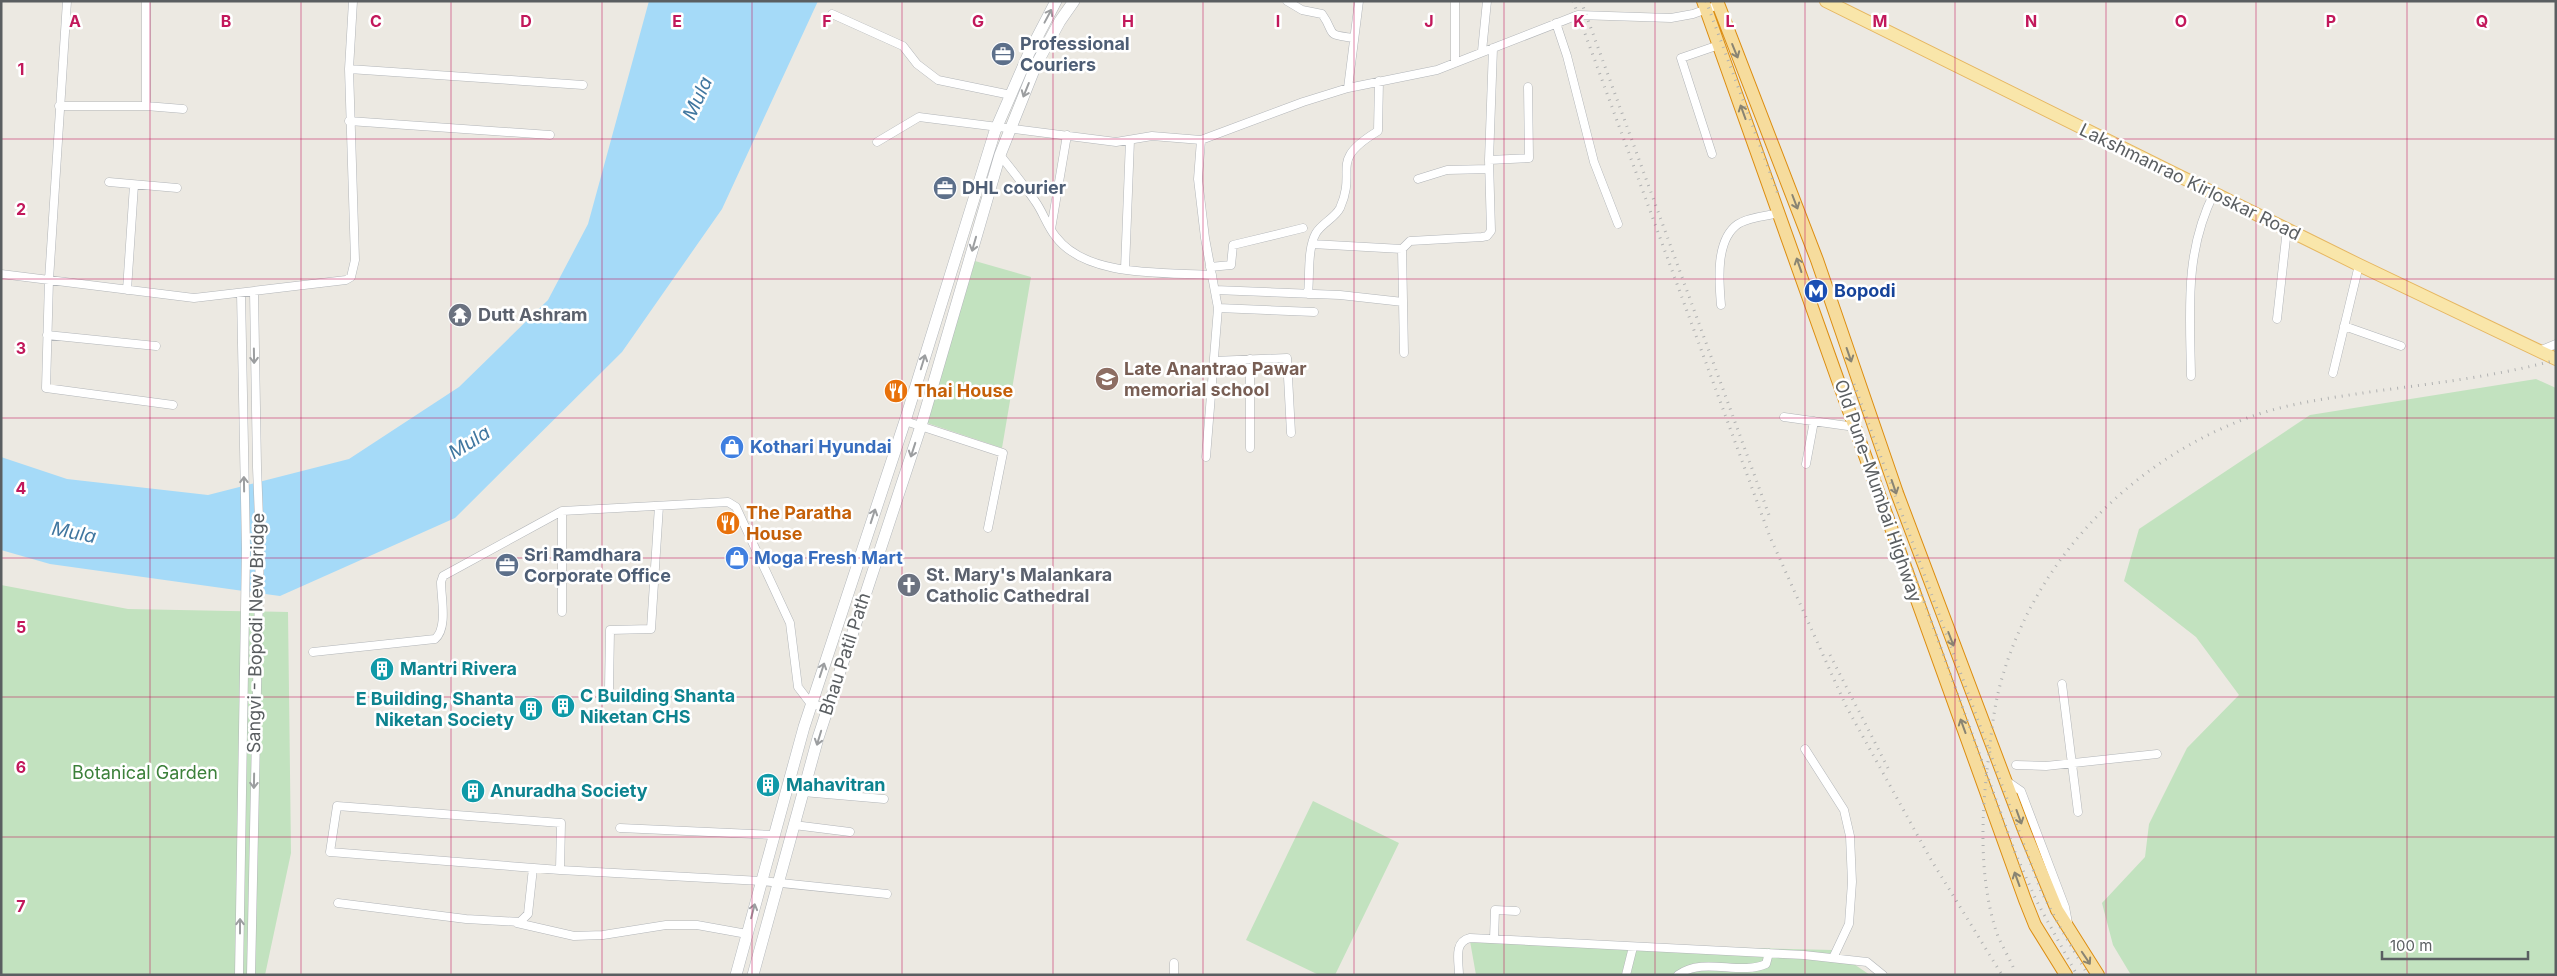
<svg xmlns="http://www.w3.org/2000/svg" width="2557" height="976" font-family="Inter,sans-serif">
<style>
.green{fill:#c2e2bf}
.water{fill:#a5daf8}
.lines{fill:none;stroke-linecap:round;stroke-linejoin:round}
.minor-casing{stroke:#b2b5b8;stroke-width:9}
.secondary-casing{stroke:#b3b7bb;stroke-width:12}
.primary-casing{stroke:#e6b660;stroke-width:14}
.trunk-casing{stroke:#dc8d11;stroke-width:14}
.minor{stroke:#fff;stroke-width:8}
.secondary{stroke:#fff;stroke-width:11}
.primary{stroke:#f9e6aa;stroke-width:12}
.trunk{stroke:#f6dc9d;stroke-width:12}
.rail{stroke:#b0b1b1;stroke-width:3;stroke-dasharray:1 6;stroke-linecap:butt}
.oneway{stroke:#9c9ea0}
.oneway2{stroke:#898473}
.grid{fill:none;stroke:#c2185b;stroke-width:1;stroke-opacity:0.55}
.labels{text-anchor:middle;stroke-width:5;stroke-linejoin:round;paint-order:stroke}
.service-label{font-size:18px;font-weight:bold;fill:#4e5e75;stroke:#fff;text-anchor:start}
.street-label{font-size:18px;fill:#5a5e61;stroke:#fff}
.transit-label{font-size:18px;font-weight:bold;fill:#164399;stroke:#fff;text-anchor:start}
.worship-label{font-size:18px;font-weight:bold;fill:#5b616d;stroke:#fff;text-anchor:start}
.education-label{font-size:18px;font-weight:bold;fill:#785e54;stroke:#fff;text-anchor:start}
.food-label{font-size:18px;font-weight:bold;fill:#c56008;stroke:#fff;text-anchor:start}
.shop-label{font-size:18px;font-weight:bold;fill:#366cbe;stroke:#fff;text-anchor:start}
.culture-label{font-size:18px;font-weight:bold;fill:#0d838f;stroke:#fff;text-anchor:start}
.park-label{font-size:18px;fill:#3c803a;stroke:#fff}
.water-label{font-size:19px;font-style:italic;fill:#4177a0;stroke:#fff}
.grid-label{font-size:16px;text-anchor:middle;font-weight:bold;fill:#c2185b;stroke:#fff;stroke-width:5;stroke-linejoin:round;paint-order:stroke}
</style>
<rect width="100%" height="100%" fill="#ece9e2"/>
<!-- green -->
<path class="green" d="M975 261 1031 277 1002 448 927 423Z
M2536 379 2556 388V975H2131L2113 945 2102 903 2145 857 2149 824 2187 748 2239 695 2196 637 2124 581 2139 529 2310 415Z
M1 585 128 609 288 612 291 853 265 975H1Z
M1313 801 1399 843 1335 975H1319L1246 940Z
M1470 941 1833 950 1870 975H1476Z"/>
<!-- water -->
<path class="water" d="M649 1H818L722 209 622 352 455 518 280 596 50 564 1 550V457L67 479 208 495 349 459 459 387 548 300 588 224Z"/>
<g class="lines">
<!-- minor casing -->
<g class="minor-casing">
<path id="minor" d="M67 1 49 280 46 388 173 405
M1287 1 1302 10 1322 14C1337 35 1323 34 1354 38
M1455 1V63
M832 14 903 46 917 64 938 80 1011 95
M1556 23 1567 56 1594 162 1618 224
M1482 51 1487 1
M349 69 583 85
M1348 88 1359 1
M59 106H146L183 109
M146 106V1
M349 121 550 135
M1201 140 1198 179 1205 238 1218 308 1206 457
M877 142 919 117 1116 142 1152 136 1201 140 1303 102 1348 88 1437 70 1578 15 1671 18 1693 14 1718 5
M1712 154 1681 58 1719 45
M1000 155C1012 170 1024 185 1035 201 1043 212 1047 226 1056 237 1087 278 1165 272 1212 275
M1489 160 1529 158 1528 87
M1418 179 1447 170 1489 169
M109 182 177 188
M1051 229 1067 135
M1312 244 1402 249 1404 353
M1402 249 1410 241 1482 237 1487 236 1491 231 1489 160 1493 48
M1210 267 1231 265 1233 245 1303 228
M1125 269 1130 140
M1 274 194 298 346 280 351 277 355 260 349 69 353 1
M127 290 134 185
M1215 290 1340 295 1403 302
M1308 294C1310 276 1307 249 1316 233 1322 223 1335 218 1340 208 1358 168 1327 162 1378 131L1379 81
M1721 305C1719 282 1715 240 1738 224 1749 217 1767 216 1780 213
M1218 308 1314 312
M2277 319 2287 229
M2344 326 2401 346
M47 335 156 346
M2539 351 2556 344
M1250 359V448
M1214 361 1287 358 1291 433
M2333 373 2359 265
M2191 376C2190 311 2184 253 2214 193
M1784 417 1855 427
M905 421 1003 453 988 528
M1806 464 1814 421
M562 612V511
M313 652 435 639C448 628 441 598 441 582L443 576 562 511 728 502 736 507 790 623 798 687 811 704 828 708
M2062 684 2078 812
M609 689 610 630 651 629 659 506
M1805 749 1844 810 1850 836 1852 882 1849 924 1833 958
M2016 765 2046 766 2157 754
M2008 782 2021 791 2065 907 2068 923
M803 792 884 799
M794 825 850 832
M620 828 774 835
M560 870 561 823 337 806 330 852 560 870 761 881 887 894
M338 903 466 919 520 922 528 914 533 868
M517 923 574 936 603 935 666 925H697L747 934
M1494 939 1495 910 1516 911
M239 975 246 549 241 293
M251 975 260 545 257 467 254 292
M1174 975V963
M1459 975C1459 961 1453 942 1470 938L1804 955 1867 962 1883 975
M1626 975 1633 947
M1678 975C1704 956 1739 976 1766 964L1769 953"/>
</g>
<!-- secondary casing -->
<g class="secondary-casing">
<path id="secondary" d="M736 975 804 727 905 421 995 131 1029 53 1056 1
M753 975 818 738 921 426 1000 155 1036 65 1060 21 1074 1"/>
</g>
<!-- primary casing -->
<g class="primary-casing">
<path id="primary" d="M1826 1 2359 265 2556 359"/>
</g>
<!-- trunk casing -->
<g class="trunk-casing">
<path id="trunk" d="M1703 1C1809 301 1917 601 2025 900L2035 925 2066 975
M1717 1 1817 260 1897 493 2024 830 2057 910 2098 975"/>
</g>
<!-- minor -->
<use href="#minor" class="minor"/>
<!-- secondary -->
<use href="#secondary" class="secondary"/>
<!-- primary -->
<use href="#primary" class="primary"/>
<!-- trunk -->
<use href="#trunk" class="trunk"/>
<!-- rail -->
<path class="rail" d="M1573 1 1770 537 1846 706 1930 858 2002 975
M1581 1 1769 515
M1706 1 1778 194
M1854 384 2041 891 2060 927 2088 975
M1893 516 2015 852 2036 900 2077 975
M1830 655 1888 768
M2013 967C2008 955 2000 943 1996 931 1980 880 1981 823 1987 770 1991 739 1993 708 2002 678 2036 561 2128 464 2242 420 2285 403 2331 398 2376 391 2437 383 2497 376 2556 360"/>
</g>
<!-- one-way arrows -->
<defs><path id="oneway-shaft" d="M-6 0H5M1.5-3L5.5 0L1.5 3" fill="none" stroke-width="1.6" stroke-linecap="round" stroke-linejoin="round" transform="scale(1.25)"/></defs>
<g class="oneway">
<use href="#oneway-shaft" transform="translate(1048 16) rotate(-62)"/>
<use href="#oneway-shaft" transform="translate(1026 90) rotate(112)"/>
<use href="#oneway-shaft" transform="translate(974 244) rotate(106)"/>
<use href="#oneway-shaft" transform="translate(254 356) rotate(89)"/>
<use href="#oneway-shaft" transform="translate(923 362) rotate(-73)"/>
<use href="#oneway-shaft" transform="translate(913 450) rotate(108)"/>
<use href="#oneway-shaft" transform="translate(244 484) rotate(-91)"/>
<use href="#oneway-shaft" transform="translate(873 516) rotate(-72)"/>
<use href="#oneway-shaft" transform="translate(822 670) rotate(-72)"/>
<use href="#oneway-shaft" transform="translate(819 738) rotate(107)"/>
<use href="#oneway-shaft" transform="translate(254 781) rotate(91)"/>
<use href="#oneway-shaft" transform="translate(753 911) rotate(-75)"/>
<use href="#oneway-shaft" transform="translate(240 926) rotate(-90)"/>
</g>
<g class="oneway2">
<use href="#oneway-shaft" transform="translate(1735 51) rotate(68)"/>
<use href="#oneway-shaft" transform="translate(1743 112) rotate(-110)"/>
<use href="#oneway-shaft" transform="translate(1795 202) rotate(69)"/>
<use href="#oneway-shaft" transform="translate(1799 265) rotate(-109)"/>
<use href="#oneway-shaft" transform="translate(1849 355) rotate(71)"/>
<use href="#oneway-shaft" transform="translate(1894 487) rotate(71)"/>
<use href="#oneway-shaft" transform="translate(1951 639) rotate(69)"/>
<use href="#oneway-shaft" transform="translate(1963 726) rotate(-110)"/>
<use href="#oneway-shaft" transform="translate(2019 817) rotate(70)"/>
<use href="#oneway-shaft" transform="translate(2017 879) rotate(-110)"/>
<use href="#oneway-shaft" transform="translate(2086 958) rotate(56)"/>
</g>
<!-- grid -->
<path class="grid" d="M150 1V975M301 1V975M451 1V975M602 1V975M752 1V975M902 1V975M1053 1V975M1203 1V975M1354 1V975M1504 1V975M1655 1V975M1805 1V975M1955 1V975M2106 1V975M2256 1V975M2407 1V975M1 139H2556M1 279H2556M1 418H2556M1 558H2556M1 697H2556M1 837H2556"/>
<!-- icons -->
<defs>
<g id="office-disc" transform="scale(1.25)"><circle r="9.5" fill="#5c6f8a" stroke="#fff"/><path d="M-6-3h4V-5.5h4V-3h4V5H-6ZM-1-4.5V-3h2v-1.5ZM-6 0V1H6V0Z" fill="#fff"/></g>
<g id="metro-disc" transform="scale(1.25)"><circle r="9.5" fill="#1a4fb4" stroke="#fff"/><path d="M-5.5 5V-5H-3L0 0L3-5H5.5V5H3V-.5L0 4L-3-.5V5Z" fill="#fff"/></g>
<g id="temple-disc" transform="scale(1.25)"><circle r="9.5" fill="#6b7280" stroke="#fff"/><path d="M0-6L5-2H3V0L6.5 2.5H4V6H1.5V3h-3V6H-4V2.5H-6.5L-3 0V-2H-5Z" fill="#fff"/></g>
<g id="school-disc" transform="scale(1.25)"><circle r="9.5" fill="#8d6e63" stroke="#fff"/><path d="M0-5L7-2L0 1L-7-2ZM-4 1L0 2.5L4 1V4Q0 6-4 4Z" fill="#fff"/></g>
<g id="restaurant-disc" transform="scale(1.25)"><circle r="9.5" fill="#e8710a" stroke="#fff"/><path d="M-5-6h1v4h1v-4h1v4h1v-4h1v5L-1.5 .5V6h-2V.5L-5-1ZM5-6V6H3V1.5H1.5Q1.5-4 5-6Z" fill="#fff"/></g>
<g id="shop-disc" transform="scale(1.25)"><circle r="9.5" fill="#3f7fe0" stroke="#fff"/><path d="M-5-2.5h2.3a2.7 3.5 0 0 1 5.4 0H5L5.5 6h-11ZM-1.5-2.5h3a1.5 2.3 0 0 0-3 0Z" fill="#fff"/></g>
<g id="church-disc" transform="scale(1.25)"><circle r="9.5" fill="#6b7280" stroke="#fff"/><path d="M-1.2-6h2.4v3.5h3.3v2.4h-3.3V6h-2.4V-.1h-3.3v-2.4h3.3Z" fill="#fff"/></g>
<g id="building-disc" transform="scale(1.25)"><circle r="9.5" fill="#0f9aa8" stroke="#fff"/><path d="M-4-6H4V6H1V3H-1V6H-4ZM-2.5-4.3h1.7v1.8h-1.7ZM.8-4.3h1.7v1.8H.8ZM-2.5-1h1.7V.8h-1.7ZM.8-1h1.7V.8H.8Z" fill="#fff"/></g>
</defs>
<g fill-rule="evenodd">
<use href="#office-disc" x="1003" y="54"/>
<use href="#office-disc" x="945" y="188"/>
<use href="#metro-disc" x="1816" y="291"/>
<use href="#temple-disc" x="460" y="315"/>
<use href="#school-disc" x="1107" y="379"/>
<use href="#restaurant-disc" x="896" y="391"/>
<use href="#shop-disc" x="732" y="447"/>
<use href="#restaurant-disc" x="728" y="523"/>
<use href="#shop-disc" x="737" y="558"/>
<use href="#office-disc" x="507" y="565"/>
<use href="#church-disc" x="909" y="585"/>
<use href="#building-disc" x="382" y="669"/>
<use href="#building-disc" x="563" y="706"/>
<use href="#building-disc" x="531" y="709"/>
<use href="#building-disc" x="768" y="785"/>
<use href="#building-disc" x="473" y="791"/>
</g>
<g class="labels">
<!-- service labels -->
<g class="service-label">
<text x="1020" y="50">Professional<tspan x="1020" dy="21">Couriers</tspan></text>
<text x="962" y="194">DHL courier</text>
<text x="524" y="561">Sri Ramdhara<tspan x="524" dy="21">Corporate Office</tspan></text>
</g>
<!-- street labels -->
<g class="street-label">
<text transform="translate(2190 182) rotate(26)" y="6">Lakshmanrao Kirloskar Road</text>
<text transform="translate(1878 491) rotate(71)" y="6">Old Pune–Mumbai Highway</text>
<text transform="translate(256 633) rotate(-89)" y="6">Sangvi - Bopodi New Bridge</text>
<text transform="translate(845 654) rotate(-72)" y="6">Bhau Patil Path</text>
</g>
<!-- transit labels -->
<g class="transit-label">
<text x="1834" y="297">Bopodi</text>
</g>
<!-- worship labels -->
<g class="worship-label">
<text x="478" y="321">Dutt Ashram</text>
<text x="926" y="581">St. Mary's Malankara<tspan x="926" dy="21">Catholic Cathedral</tspan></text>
</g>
<!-- education labels -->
<g class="education-label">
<text x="1124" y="375">Late Anantrao Pawar<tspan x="1124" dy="21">memorial school</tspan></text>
</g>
<!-- food labels -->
<g class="food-label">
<text x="914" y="397">Thai House</text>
<text x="746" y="519">The Paratha<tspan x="746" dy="21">House</tspan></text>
</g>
<!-- shop labels -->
<g class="shop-label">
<text x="750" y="453">Kothari Hyundai</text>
<text x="754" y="564">Moga Fresh Mart</text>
</g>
<!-- culture labels -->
<g class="culture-label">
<text x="400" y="675">Mantri Rivera</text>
<text x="580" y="702">C Building Shanta<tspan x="580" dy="21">Niketan CHS</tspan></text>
<text x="514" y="705" text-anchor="end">E Building, Shanta<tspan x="514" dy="21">Niketan Society</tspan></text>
<text x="786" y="791">Mahavitran</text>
<text x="490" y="797">Anuradha Society</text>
</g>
<!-- park labels -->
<g class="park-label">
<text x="145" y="779">Botanical Garden</text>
</g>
<!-- water labels -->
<g class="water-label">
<text transform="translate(697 98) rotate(-65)" y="7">Mula</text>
<text transform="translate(469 442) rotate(-32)" y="7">Mula</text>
<text transform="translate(74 532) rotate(11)" y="7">Mula</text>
</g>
</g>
<g class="grid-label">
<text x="75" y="27">A</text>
<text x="226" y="27">B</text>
<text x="376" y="27">C</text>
<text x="526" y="27">D</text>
<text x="677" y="27">E</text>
<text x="827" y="27">F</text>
<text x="978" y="27">G</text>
<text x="1128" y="27">H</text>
<text x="1278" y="27">I</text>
<text x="1429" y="27">J</text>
<text x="1579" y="27">K</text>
<text x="1730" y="27">L</text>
<text x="1880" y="27">M</text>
<text x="2031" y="27">N</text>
<text x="2181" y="27">O</text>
<text x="2331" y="27">P</text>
<text x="2482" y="27">Q</text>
<text x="21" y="75">1</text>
<text x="21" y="215">2</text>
<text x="21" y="354">3</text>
<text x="21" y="494">4</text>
<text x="21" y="633">5</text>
<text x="21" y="773">6</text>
<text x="21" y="912">7</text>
</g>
<!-- border -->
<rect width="2557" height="976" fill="none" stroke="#5a5e61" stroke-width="5"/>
<!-- scale -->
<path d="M2382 951v8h146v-8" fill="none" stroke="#5a5e61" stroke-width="2.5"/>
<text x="2390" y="951" font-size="15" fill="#5a5e61" stroke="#ffffff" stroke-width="4" paint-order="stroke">100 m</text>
</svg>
